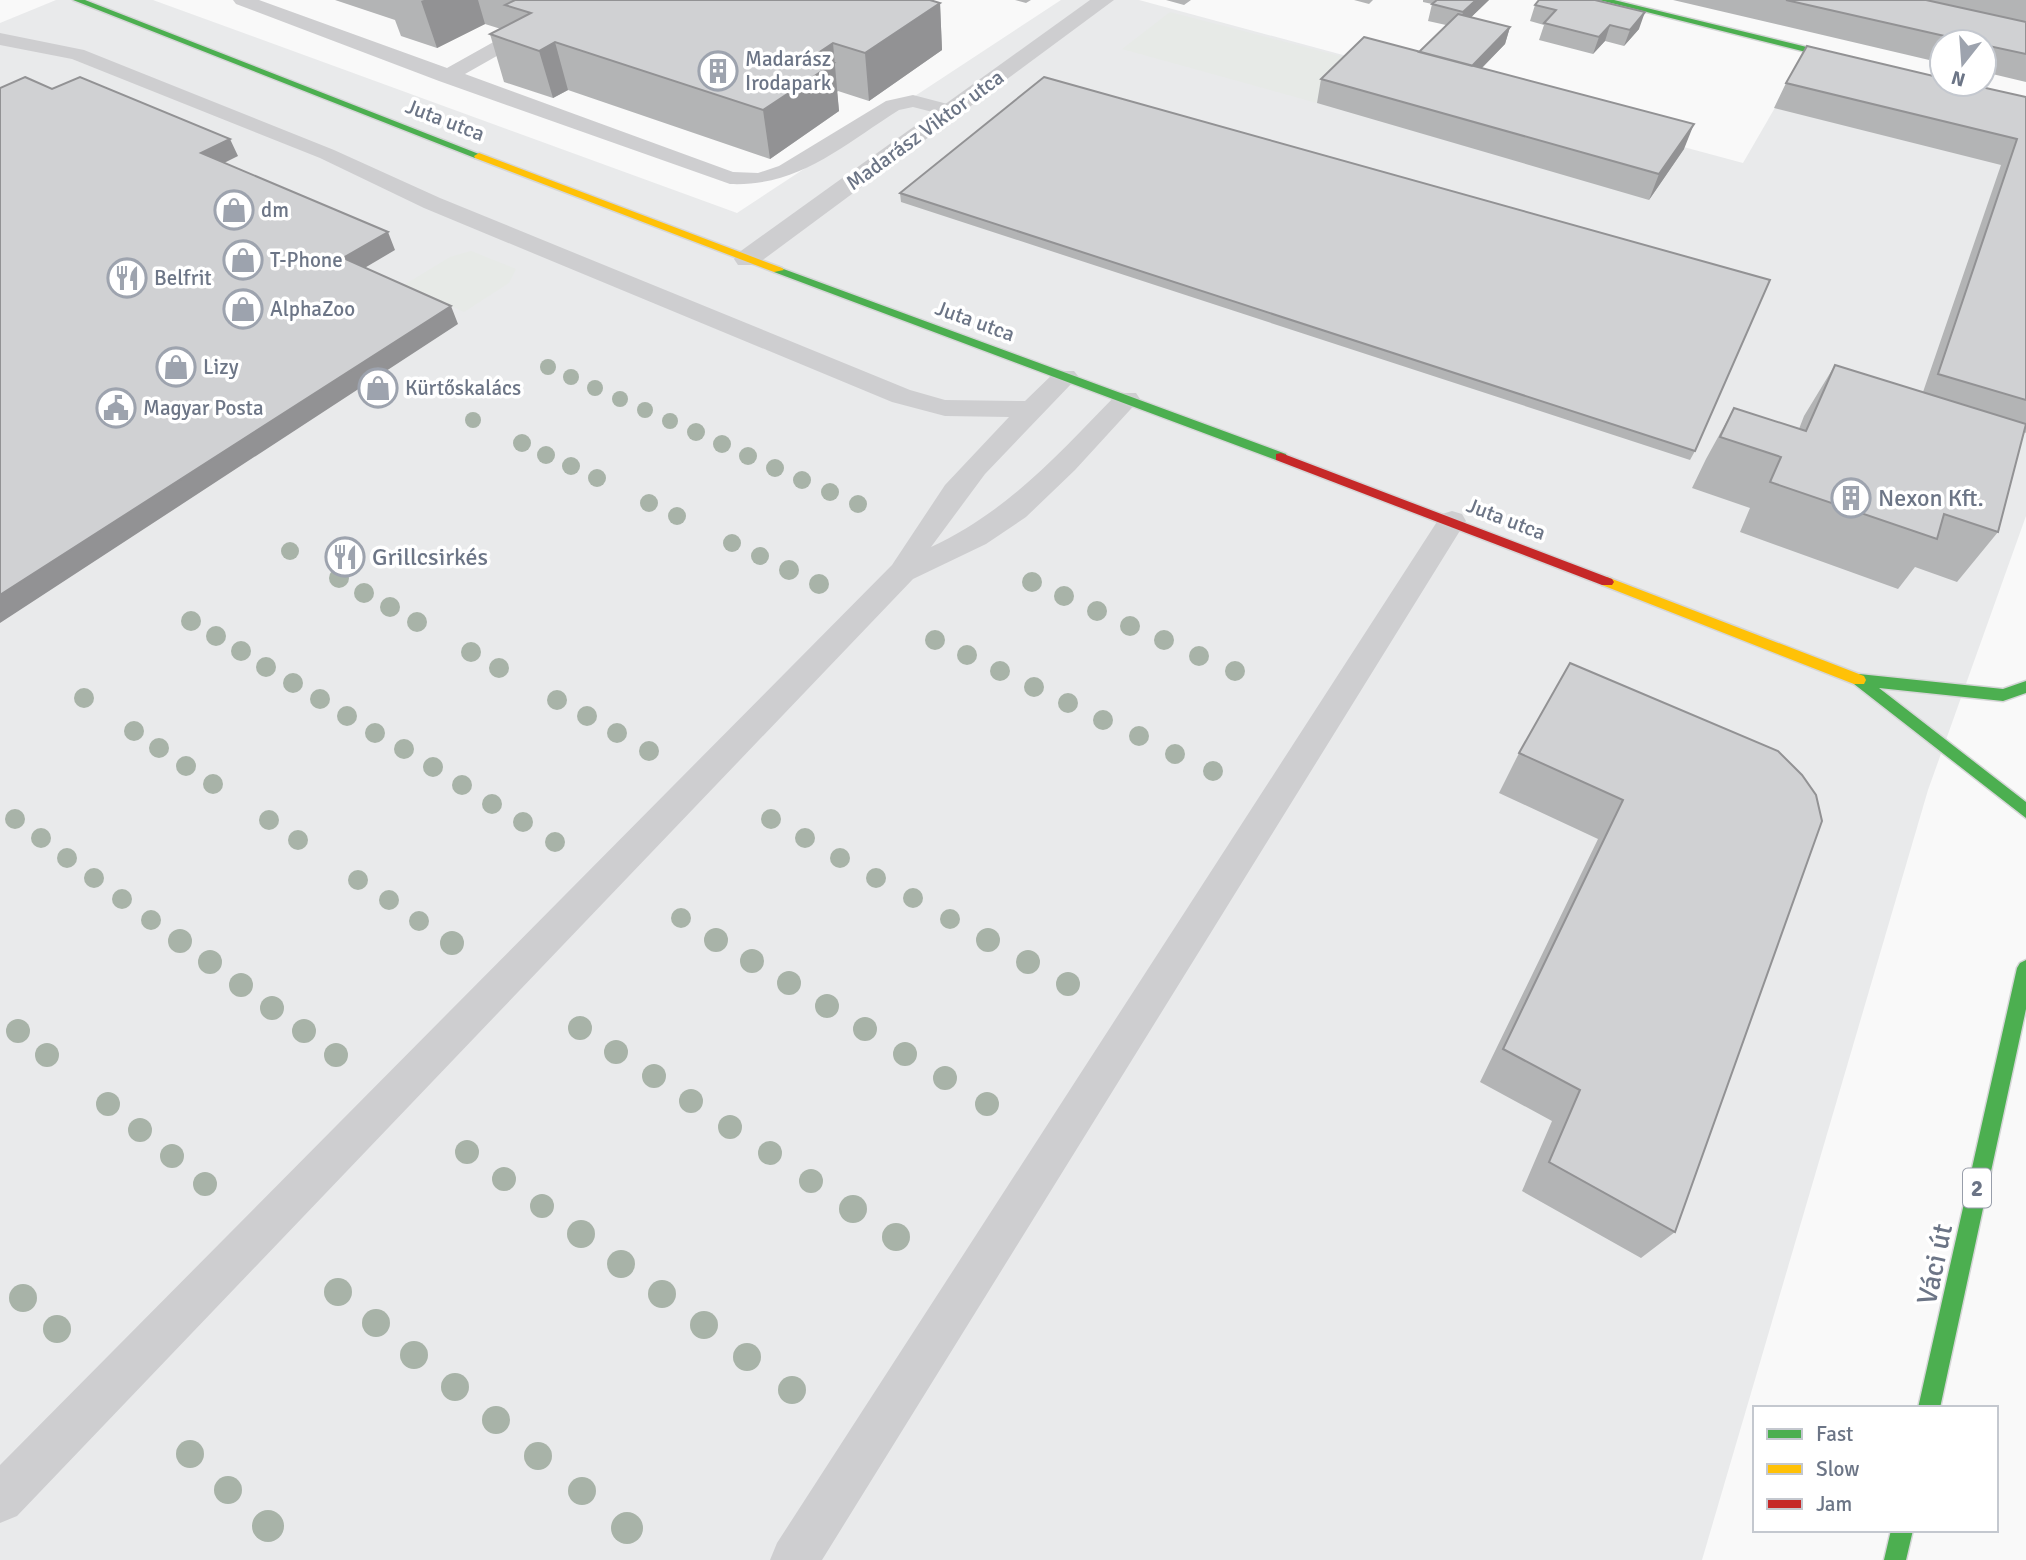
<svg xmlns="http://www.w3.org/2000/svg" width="2026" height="1560" font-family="Signika,sans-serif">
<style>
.built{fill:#e9eaeb}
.green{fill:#e7eae7}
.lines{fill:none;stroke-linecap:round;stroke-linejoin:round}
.fast-casing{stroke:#d5d6d7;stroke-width:3}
.slow-casing{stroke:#d5d6d7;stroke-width:3}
.jam-casing{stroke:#d5d6d7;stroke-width:3}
.lane{fill:#ceced0;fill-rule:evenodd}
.street{fill:#ceced0;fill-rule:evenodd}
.fast{fill:#4caf50;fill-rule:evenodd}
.slow{fill:#ffc107;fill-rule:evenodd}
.jam{fill:#c62828;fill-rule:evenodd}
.tree{fill:#a8b3a8}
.wall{fill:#b3b4b5}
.shaded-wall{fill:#929294}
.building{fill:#d0d1d3;stroke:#929294;stroke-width:2}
.labels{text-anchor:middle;stroke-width:7;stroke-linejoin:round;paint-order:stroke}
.far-poi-label{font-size:21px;fill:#6c7586;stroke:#fff;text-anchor:start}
.far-street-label{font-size:21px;fill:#6c7586;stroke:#fff}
.shield{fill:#fff;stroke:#989eaa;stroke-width:2}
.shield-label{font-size:23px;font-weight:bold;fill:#6c7586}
.poi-label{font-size:24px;fill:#6c7586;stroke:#fff;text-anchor:start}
.near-street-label{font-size:28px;fill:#6c7586;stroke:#fff}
</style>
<rect width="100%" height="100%" fill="#f9f9f9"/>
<!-- built -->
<path class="built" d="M56 0H153L737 213 1061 0H1139L1743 163 1798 68 2026 123V516L1928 790 1702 1560H0V23Z"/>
<!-- green -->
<path class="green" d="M1170 12 1359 61 1317 103 1122 49Z
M471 251 516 269 509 283 464 312 404 285 450 257Z"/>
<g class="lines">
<!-- fast casing -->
<g class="fast-casing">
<path id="fast" d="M73 0H85L484 156 475 158Z
M1599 0H1614L1942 80V84H1946L1942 86Z
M778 267 1286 454 1287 457 1286 460H1276L774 272V268Z
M1859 674 2003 689 2026 681V693L2003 701 1879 688 2026 802V818L1854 684 1852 680Z
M2026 960V1009L1940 1408H1918L2017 968 2020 963Z
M1891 1530H1913L1906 1560H1884Z"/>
</g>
<!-- slow casing -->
<g class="slow-casing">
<path id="slow" d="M479 153 782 268 784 270 774 272 475 158 474 156Z
M1607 577 1864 676 1866 680 1864 684H1854L1602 585 1600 582 1602 579Z"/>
</g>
<!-- jam casing -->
<g class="jam-casing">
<path id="jam" d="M1281 453 1612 579 1614 582 1612 585H1602L1276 460V454Z"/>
</g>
<!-- lane -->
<path class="lane" d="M233 0H259L447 68 513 31H527L529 35 527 39 465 74 733 172 758 173 779 166 886 101 913 95 959 107 962 111 952 117 913 107 899 110C843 145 799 187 730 184L439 81 236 4Z
M0 33 84 50 334 150 440 198 910 390 945 400 1025 401 1056 371H1074L1078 376 1074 381 985 474 931 547C1010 510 1057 455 1118 393H1136L1140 399 1075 470 1026 517 986 544 913 579 17 1516 0 1523V1465L892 565 945 485 1009 417 945 416 892 402 424 208 320 158 72 59 0 45Z
M1452 511 1462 514 1466 521 822 1560H770L777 1543 1442 514Z"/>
<!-- street -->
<path class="street" d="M1090 0H1114L756 265H738L734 259 738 253Z"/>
<!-- fast -->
<use href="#fast" class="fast"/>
<!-- slow -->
<use href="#slow" class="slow"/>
<!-- jam -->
<use href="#jam" class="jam"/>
</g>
<!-- trees -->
<g class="tree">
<circle cx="548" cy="367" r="8"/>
<circle cx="571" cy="377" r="8"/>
<circle cx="595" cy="388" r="8"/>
<circle cx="620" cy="399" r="8"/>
<circle cx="645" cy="410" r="8"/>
<circle cx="473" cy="420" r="8"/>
<circle cx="670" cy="421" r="8"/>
<circle cx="696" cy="432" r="9"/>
<circle cx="522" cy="443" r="9"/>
<circle cx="722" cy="444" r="9"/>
<circle cx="546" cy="455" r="9"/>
<circle cx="748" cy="456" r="9"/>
<circle cx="571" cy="466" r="9"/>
<circle cx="775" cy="468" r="9"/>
<circle cx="597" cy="478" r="9"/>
<circle cx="802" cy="480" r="9"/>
<circle cx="830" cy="492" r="9"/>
<circle cx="649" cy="503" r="9"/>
<circle cx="858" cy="504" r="9"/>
<circle cx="677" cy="516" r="9"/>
<circle cx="732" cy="543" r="9"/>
<circle cx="290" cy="551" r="9"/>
<circle cx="760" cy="556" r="9"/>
<circle cx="789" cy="570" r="10"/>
<circle cx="339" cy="578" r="10"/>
<circle cx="1032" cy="582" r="10"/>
<circle cx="819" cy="584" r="10"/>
<circle cx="364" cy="593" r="10"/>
<circle cx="1064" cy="596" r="10"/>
<circle cx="390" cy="607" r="10"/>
<circle cx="1097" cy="611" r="10"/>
<circle cx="191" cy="621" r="10"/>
<circle cx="417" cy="622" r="10"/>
<circle cx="1130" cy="626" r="10"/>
<circle cx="216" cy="636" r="10"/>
<circle cx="935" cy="640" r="10"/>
<circle cx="1164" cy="640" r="10"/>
<circle cx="241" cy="651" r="10"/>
<circle cx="471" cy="652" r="10"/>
<circle cx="967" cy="655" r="10"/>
<circle cx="1199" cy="656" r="10"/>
<circle cx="266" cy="667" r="10"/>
<circle cx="499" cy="668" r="10"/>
<circle cx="1000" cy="671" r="10"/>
<circle cx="1235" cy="671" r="10"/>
<circle cx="293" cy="683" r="10"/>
<circle cx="1034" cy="687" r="10"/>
<circle cx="84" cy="698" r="10"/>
<circle cx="320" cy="699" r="10"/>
<circle cx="557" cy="700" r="10"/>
<circle cx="1068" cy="703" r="10"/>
<circle cx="347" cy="716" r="10"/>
<circle cx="587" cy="716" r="10"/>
<circle cx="1103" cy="720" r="10"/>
<circle cx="134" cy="731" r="10"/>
<circle cx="375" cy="733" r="10"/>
<circle cx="617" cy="733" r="10"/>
<circle cx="1139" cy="736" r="10"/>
<circle cx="159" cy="748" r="10"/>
<circle cx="404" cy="749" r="10"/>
<circle cx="649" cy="751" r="10"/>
<circle cx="1175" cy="754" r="10"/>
<circle cx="186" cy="766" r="10"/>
<circle cx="433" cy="767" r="10"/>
<circle cx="1213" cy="771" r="10"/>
<circle cx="213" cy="784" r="10"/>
<circle cx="462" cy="785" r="10"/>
<circle cx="492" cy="804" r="10"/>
<circle cx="15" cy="819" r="10"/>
<circle cx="771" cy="819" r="10"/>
<circle cx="269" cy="820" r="10"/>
<circle cx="523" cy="822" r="10"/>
<circle cx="41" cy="838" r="10"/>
<circle cx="805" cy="838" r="10"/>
<circle cx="298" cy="840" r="10"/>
<circle cx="555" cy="842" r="10"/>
<circle cx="67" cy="858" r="10"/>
<circle cx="840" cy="858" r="10"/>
<circle cx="94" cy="878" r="10"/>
<circle cx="876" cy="878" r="10"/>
<circle cx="358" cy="880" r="10"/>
<circle cx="913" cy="898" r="10"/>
<circle cx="122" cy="899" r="10"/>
<circle cx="389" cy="900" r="10"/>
<circle cx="681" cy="918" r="10"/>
<circle cx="950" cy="919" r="10"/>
<circle cx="151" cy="920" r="10"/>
<circle cx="419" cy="921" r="10"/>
<circle cx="716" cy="940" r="12"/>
<circle cx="988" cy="940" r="12"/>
<circle cx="180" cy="941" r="12"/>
<circle cx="452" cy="943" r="12"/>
<circle cx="752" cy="961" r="12"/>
<circle cx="210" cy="962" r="12"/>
<circle cx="1028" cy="962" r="12"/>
<circle cx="789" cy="983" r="12"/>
<circle cx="1068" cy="984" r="12"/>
<circle cx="241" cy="985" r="12"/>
<circle cx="827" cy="1006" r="12"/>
<circle cx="272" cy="1008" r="12"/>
<circle cx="580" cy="1028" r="12"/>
<circle cx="865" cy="1029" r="12"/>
<circle cx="18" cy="1031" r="12"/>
<circle cx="304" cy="1031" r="12"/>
<circle cx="616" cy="1052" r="12"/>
<circle cx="905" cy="1054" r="12"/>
<circle cx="47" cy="1055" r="12"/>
<circle cx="336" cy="1055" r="12"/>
<circle cx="654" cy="1076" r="12"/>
<circle cx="945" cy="1078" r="12"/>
<circle cx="691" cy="1101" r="12"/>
<circle cx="108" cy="1104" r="12"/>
<circle cx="987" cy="1104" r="12"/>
<circle cx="730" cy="1127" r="12"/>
<circle cx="140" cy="1130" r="12"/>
<circle cx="467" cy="1152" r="12"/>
<circle cx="770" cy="1153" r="12"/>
<circle cx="172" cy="1156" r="12"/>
<circle cx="504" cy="1179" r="12"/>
<circle cx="811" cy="1181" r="12"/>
<circle cx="205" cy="1184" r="12"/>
<circle cx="542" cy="1206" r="12"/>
<circle cx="853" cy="1209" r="14"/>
<circle cx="581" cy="1234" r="14"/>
<circle cx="896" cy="1237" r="14"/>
<circle cx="621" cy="1264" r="14"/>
<circle cx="338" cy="1292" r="14"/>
<circle cx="662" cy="1294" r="14"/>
<circle cx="23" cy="1298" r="14"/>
<circle cx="376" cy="1323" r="14"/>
<circle cx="704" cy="1325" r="14"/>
<circle cx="57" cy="1329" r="14"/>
<circle cx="414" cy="1355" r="14"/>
<circle cx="747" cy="1357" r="14"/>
<circle cx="455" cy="1387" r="14"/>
<circle cx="792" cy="1390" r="14"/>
<circle cx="496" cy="1420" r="14"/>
<circle cx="190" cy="1454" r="14"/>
<circle cx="538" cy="1456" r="14"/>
<circle cx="228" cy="1490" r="14"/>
<circle cx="582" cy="1491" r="14"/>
<circle cx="268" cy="1526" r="16"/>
<circle cx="627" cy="1528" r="16"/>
</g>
<!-- wall -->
<path class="wall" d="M335 0H930L940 3 942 50 869 101 838 91 837 92 839 111 770 159 568 90 553 98 504 82 490 34 501 29 485 24 437 48 401 36 395 20Z
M1015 0H1031L1026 3Z
M1166 0H1191L1184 5Z
M1354 0H1373L1369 4Z
M1423 0H1489L1471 17 1510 27 1505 44 1482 68 1684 149 1649 200 1317 103 1321 79 1419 52 1446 25 1428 21 1432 4 1423 2Z
M1673 0H2026V82L1984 72V42H1942V63Z
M1535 5 1639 29 1624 46 1605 41 1593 54 1539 40 1544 25 1530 21Z
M1786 83 2026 97V433L2024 432 1998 532 1957 582 1915 567 1898 589 1740 532 1750 508 1692 488 1706 459 1734 408 1799 429 1804 416 1835 365 1923 392 2001 165 1774 108Z
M900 193 1695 451 1690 460 901 202Z
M1778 751 1675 1232 1641 1258 1522 1191 1552 1121 1480 1082 1598 839 1499 793 1519 753Z"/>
<!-- shaded-wall -->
<path class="shaded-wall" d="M424 0H478L485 24 437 48 421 1Z
M1476 0H1489L1459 29 1463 12Z
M940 3 942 50 869 101 865 53Z
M1645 12 1639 29 1624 46 1630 30Z
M1610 25 1605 41 1593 54 1599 37Z
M1510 27 1505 44 1467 83 1472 66Z
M555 42 568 90 553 98 539 51Z
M833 43 839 111 770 159 763 110 812 57Z
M1694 124 1684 149 1649 200 1659 174Z
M230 139 238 156 210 170 201 153Z
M388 232 395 250 351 276 343 258Z
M451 306 458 324 0 623V595Z"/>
<!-- building -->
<path class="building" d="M515 0H930L940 3 865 53 833 43 812 57 834 63 763 110 555 42 539 51 490 34 531 13 505 5Z
M1437 0H1476L1463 12 1432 4Z
M1539 0H1595L1645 12 1630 30 1610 25 1599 37 1544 23 1556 10 1535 5Z
M1786 0H1926L2026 22V54L1984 45V42H1971Z
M1458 14 1510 27 1472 66 1419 52Z
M1364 37 1694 124 1659 174 1321 79Z
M1807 46 1942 78V84H1968L2026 97V400L1938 374 2017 139 1786 83Z
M25 77 52 89 80 77 230 139 201 153 388 232 343 258 451 306 0 595V88Z
M1044 77 1770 280 1695 451 900 193Z
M1835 365 2026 424 1998 532 1944 514 1937 539 1770 482 1781 457 1720 437 1734 408 1806 431Z
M1570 663 1778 751 1802 775 1816 795 1822 821 1675 1232 1549 1162 1580 1090 1503 1049 1623 800 1519 753Z"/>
<!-- icons -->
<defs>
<g id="building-ring" transform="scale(2.0125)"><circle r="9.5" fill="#fff" stroke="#9da3ae" stroke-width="1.5"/><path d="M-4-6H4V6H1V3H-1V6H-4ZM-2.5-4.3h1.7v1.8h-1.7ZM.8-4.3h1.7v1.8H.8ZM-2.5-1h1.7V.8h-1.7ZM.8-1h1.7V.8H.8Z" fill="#9da3ae"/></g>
<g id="shop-ring" transform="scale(2.0125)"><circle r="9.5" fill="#fff" stroke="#9da3ae" stroke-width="1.5"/><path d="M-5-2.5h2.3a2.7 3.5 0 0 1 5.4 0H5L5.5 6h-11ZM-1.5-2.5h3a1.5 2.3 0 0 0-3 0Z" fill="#9da3ae"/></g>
<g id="restaurant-ring" transform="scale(2.0125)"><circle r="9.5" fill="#fff" stroke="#9da3ae" stroke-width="1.5"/><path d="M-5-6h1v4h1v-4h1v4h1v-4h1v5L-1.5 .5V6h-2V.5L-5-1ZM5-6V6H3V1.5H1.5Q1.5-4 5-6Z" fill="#9da3ae"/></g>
<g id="civic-ring" transform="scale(2.0125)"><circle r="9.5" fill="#fff" stroke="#9da3ae" stroke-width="1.5"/><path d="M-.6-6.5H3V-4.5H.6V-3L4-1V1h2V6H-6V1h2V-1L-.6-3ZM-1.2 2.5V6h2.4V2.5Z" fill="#9da3ae"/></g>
</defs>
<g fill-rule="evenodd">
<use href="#building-ring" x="718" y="71"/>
<use href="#shop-ring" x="234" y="210"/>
<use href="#shop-ring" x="243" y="260"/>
<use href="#restaurant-ring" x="127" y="278"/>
<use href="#shop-ring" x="243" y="309"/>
<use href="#shop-ring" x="176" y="367"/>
<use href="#shop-ring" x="378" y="388"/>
<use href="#civic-ring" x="116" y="408"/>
<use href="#building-ring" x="1851" y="498"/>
<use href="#restaurant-ring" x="345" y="557"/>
</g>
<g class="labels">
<!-- far-poi labels -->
<g class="far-poi-label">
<text x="745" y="66">Madarász<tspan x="745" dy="24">Irodapark</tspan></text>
<text x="261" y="217">dm</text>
<text x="270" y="267">T-Phone</text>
<text x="154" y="285">Belfrit</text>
<text x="270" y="316">AlphaZoo</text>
<text x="203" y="374">Lizy</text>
<text x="405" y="395">Kürtőskalács</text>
<text x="143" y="415">Magyar Posta</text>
</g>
<!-- far-street labels -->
<g class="far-street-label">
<text transform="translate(445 120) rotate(21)" y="7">Juta utca</text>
<text transform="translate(925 130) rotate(-36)" y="7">Madarász Viktor utca</text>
<text transform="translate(975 321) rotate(20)" y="7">Juta utca</text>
<text transform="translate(1506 519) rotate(21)" y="7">Juta utca</text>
</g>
<!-- shield labels -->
<rect class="shield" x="1963" y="1168.5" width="28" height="39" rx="5"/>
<g class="shield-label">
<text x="1977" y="1196">2</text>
</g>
<!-- poi labels -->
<g class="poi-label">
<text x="1878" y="506">Nexon Kft.</text>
<text x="372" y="565">Grillcsirkés</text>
</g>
<!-- near-street labels -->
<g class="near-street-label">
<text transform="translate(1934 1264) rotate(-78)" y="10">Váci út</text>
</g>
</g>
<!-- legend -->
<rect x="1753" y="1406" width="245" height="126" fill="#ffffff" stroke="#c4c8cf" stroke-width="2"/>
<rect x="1767" y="1429" width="35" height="10" fill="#4caf50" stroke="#c4c8cf" stroke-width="2"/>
<text x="1816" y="1441" font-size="21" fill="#6c7586">Fast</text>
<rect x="1767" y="1464" width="35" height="10" fill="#ffc107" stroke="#c4c8cf" stroke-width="2"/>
<text x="1816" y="1476" font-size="21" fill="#6c7586">Slow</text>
<rect x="1767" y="1499" width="35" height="10" fill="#c62828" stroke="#c4c8cf" stroke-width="2"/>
<text x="1816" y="1511" font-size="21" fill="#6c7586">Jam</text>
<!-- north arrow -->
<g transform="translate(1963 63) rotate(197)"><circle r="33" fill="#ffffff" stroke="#c4c8cf" stroke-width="2"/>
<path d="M0-5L12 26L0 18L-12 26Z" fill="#9da3ae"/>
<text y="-10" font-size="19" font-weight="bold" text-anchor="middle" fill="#6c7586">N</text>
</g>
</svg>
